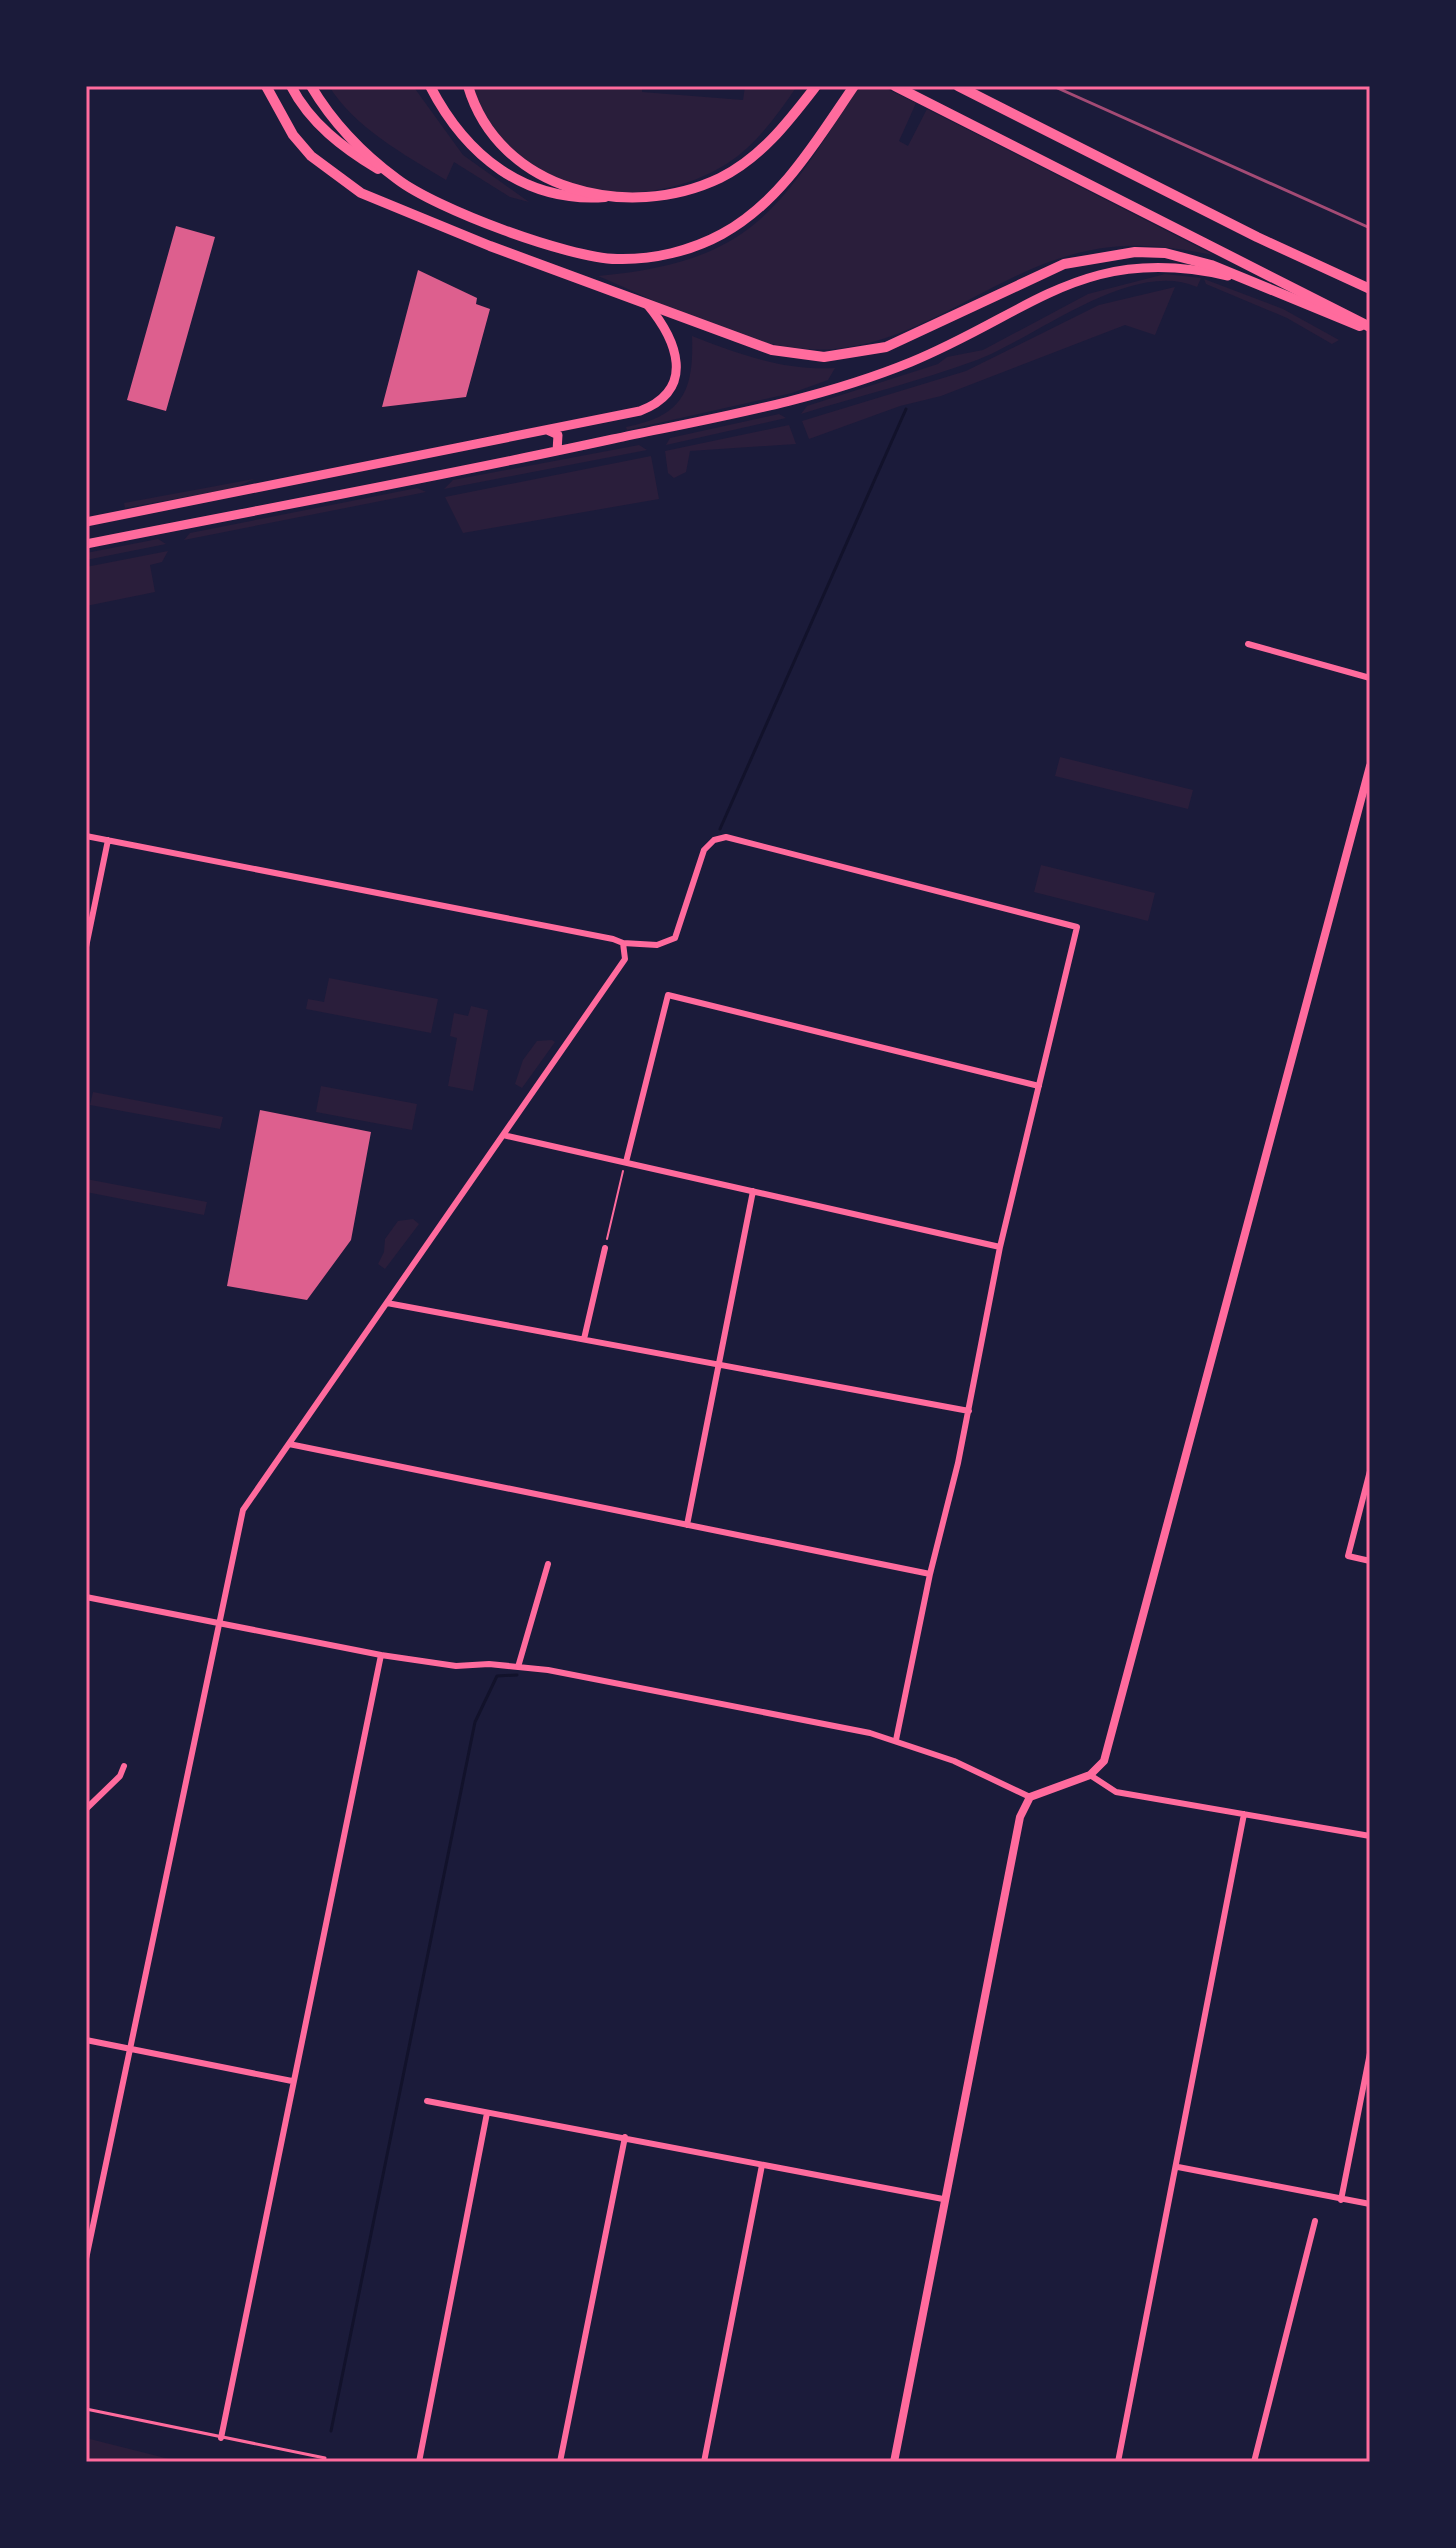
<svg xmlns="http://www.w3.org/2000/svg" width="1456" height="2548" font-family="'Work Sans',sans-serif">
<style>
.green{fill:#2a1e3b}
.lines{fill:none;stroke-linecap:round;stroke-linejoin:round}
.stream{stroke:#12122b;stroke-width:3}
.building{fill:#dd5f8e}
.path{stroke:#ff6b9d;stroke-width:2}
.service{stroke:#ff6b9d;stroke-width:3}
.minor{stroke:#ff6b9d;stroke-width:6}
.tertiary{stroke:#ff6b9d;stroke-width:8}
.secondary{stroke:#ff6b9d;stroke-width:9}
.primary{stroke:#ff6b9d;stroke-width:10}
.trunk{stroke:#ff6b9d;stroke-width:10}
.rail{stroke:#a44b75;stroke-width:3}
.neatline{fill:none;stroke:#ff6b9d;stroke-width:3}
</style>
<rect width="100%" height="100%" fill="#1b1b3a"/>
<!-- green -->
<path class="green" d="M329 86H413L463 155 529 202 510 197 454 162 446 180C405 155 354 127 329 86Z
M471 86H642V92L743 100 745 86H797C778 114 757 144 728 163 659 207 561 203 504 143 498 136 489 128 484 120 478 110 475 97 471 86Z
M859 86H881L916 103 899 141 908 146 927 109 1214 255C1171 247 1131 241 1087 251 998 269 926 341 834 349 753 355 670 306 598 276 753 262 780 209 859 86Z
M1165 274 1201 278 1197 287C1132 258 1037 337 977 360 920 381 859 396 801 414L807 406 938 364 947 357 983 350 1088 294Z
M1204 279 1283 309 1339 340 1332 344 1287 318 1206 284Z
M1175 287 1155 335 1125 325 941 396 900 406 809 439 802 421 966 371 1099 305Z
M692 336C739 354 783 371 835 368L828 380 792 393 627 430 626 427C683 416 694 391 692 336Z
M779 414 786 418 666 445 670 438Z
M789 425 796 444 690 451 686 472 674 478 668 473 665 451Z
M639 445 647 450 444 489 453 480Z
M651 456 659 499 463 533 445 497Z
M254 479 235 488 125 508 124 503Z
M417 488 426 492 184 540 190 533Z
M158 539 166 544 86 560V553Z
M168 551 162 562 150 565 155 592 86 606V567Z
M1060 757 1193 790 1188 809 1055 776Z
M1041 865 1155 893 1148 921 1034 892Z
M329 978 438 999 431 1033 306 1009 308 999 324 1002Z
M471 1006 488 1010 473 1091 448 1086 457 1038 450 1036 454 1013 468 1016Z
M552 1040 555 1042 522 1088 515 1084 523 1060 537 1041Z
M321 1086 417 1104 412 1130 316 1112Z
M93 1092 223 1117 220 1129 90 1105Z
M86 1179 207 1202 204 1215 86 1192Z
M413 1219 419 1224 385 1269 378 1264 384 1252 385 1239 398 1221Z
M86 2438 181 2462H86Z"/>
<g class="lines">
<!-- stream -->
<path class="stream" d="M720 829 906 409
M331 2431 475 1722 497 1676 517 1675"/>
</g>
<!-- building -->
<path class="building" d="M176 226 215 237 166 411 127 400Z
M418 270 477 298 476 304 490 309 466 397 382 407Z
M260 1110 371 1132 351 1240 307 1300 227 1286Z"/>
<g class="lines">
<!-- path -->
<path class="path" d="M607 1239 623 1171"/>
<!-- service -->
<path class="service" d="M86 2409 325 2458 324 2462"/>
<!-- minor -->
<path class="minor" d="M1248 644 1370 678
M86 836 613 939 623 943 625 959 243 1510 86 2259
M623 943 657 945 675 938 704 850 714 840 726 837 1077 927 1000 1247 958 1463 930 1574 896 1740
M86 947 108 840
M503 1135 1000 1247
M626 1162 668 995 1039 1086
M387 1303 969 1411
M584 1339 605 1248
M289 1444 930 1574
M1370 1471 1348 1556 1370 1561
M687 1525 753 1191
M86 1597 381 1655 456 1666 489 1664 548 1670 870 1733 954 1761 1030 1797
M518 1667 548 1564
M1090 1775 1116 1792 1370 1836
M86 1809 120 1776 124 1766
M86 2040 292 2081
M427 2101 943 2199
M1178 2167 1370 2204
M1341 2200 1370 2053
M221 2438 381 1655
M419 2462 487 2113
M560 2462 625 2137
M704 2462 762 2165
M1118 2462 1244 1814
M1254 2462 1315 2221"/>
<!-- tertiary -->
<path class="tertiary" d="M894 2462 1020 1817 1030 1797 1090 1775 1104 1761 1370 766"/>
<!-- secondary -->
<path class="secondary" d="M547 430 558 435 557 451
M86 522 640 411C697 389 677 340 647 304
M86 544C262 509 438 477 613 439 713 418 816 401 911 362 1032 312 1085 243 1228 276"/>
<!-- primary -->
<path class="primary" d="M266 86 293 135 311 156 361 193 490 246 772 350 824 357 886 347 1064 264 1135 252 1165 253 1211 265 1360 326
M291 86C310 123 343 148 378 169
M430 86C466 156 525 203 605 197"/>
<!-- trunk -->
<path class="trunk" d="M311 86C333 123 363 154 397 179 436 209 568 258 617 259 653 260 691 251 722 234 781 202 817 140 854 86
M468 86C499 191 628 222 720 178 761 158 789 121 816 86
M895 86 1370 327
M958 86 1257 237 1370 289"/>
<!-- rail -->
<path class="rail" d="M1053 86 1370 228"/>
</g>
<!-- border -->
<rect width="1456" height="2548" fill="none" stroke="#1b1b3a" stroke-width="176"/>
<rect x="88" y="88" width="1280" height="2372" class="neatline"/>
</svg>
